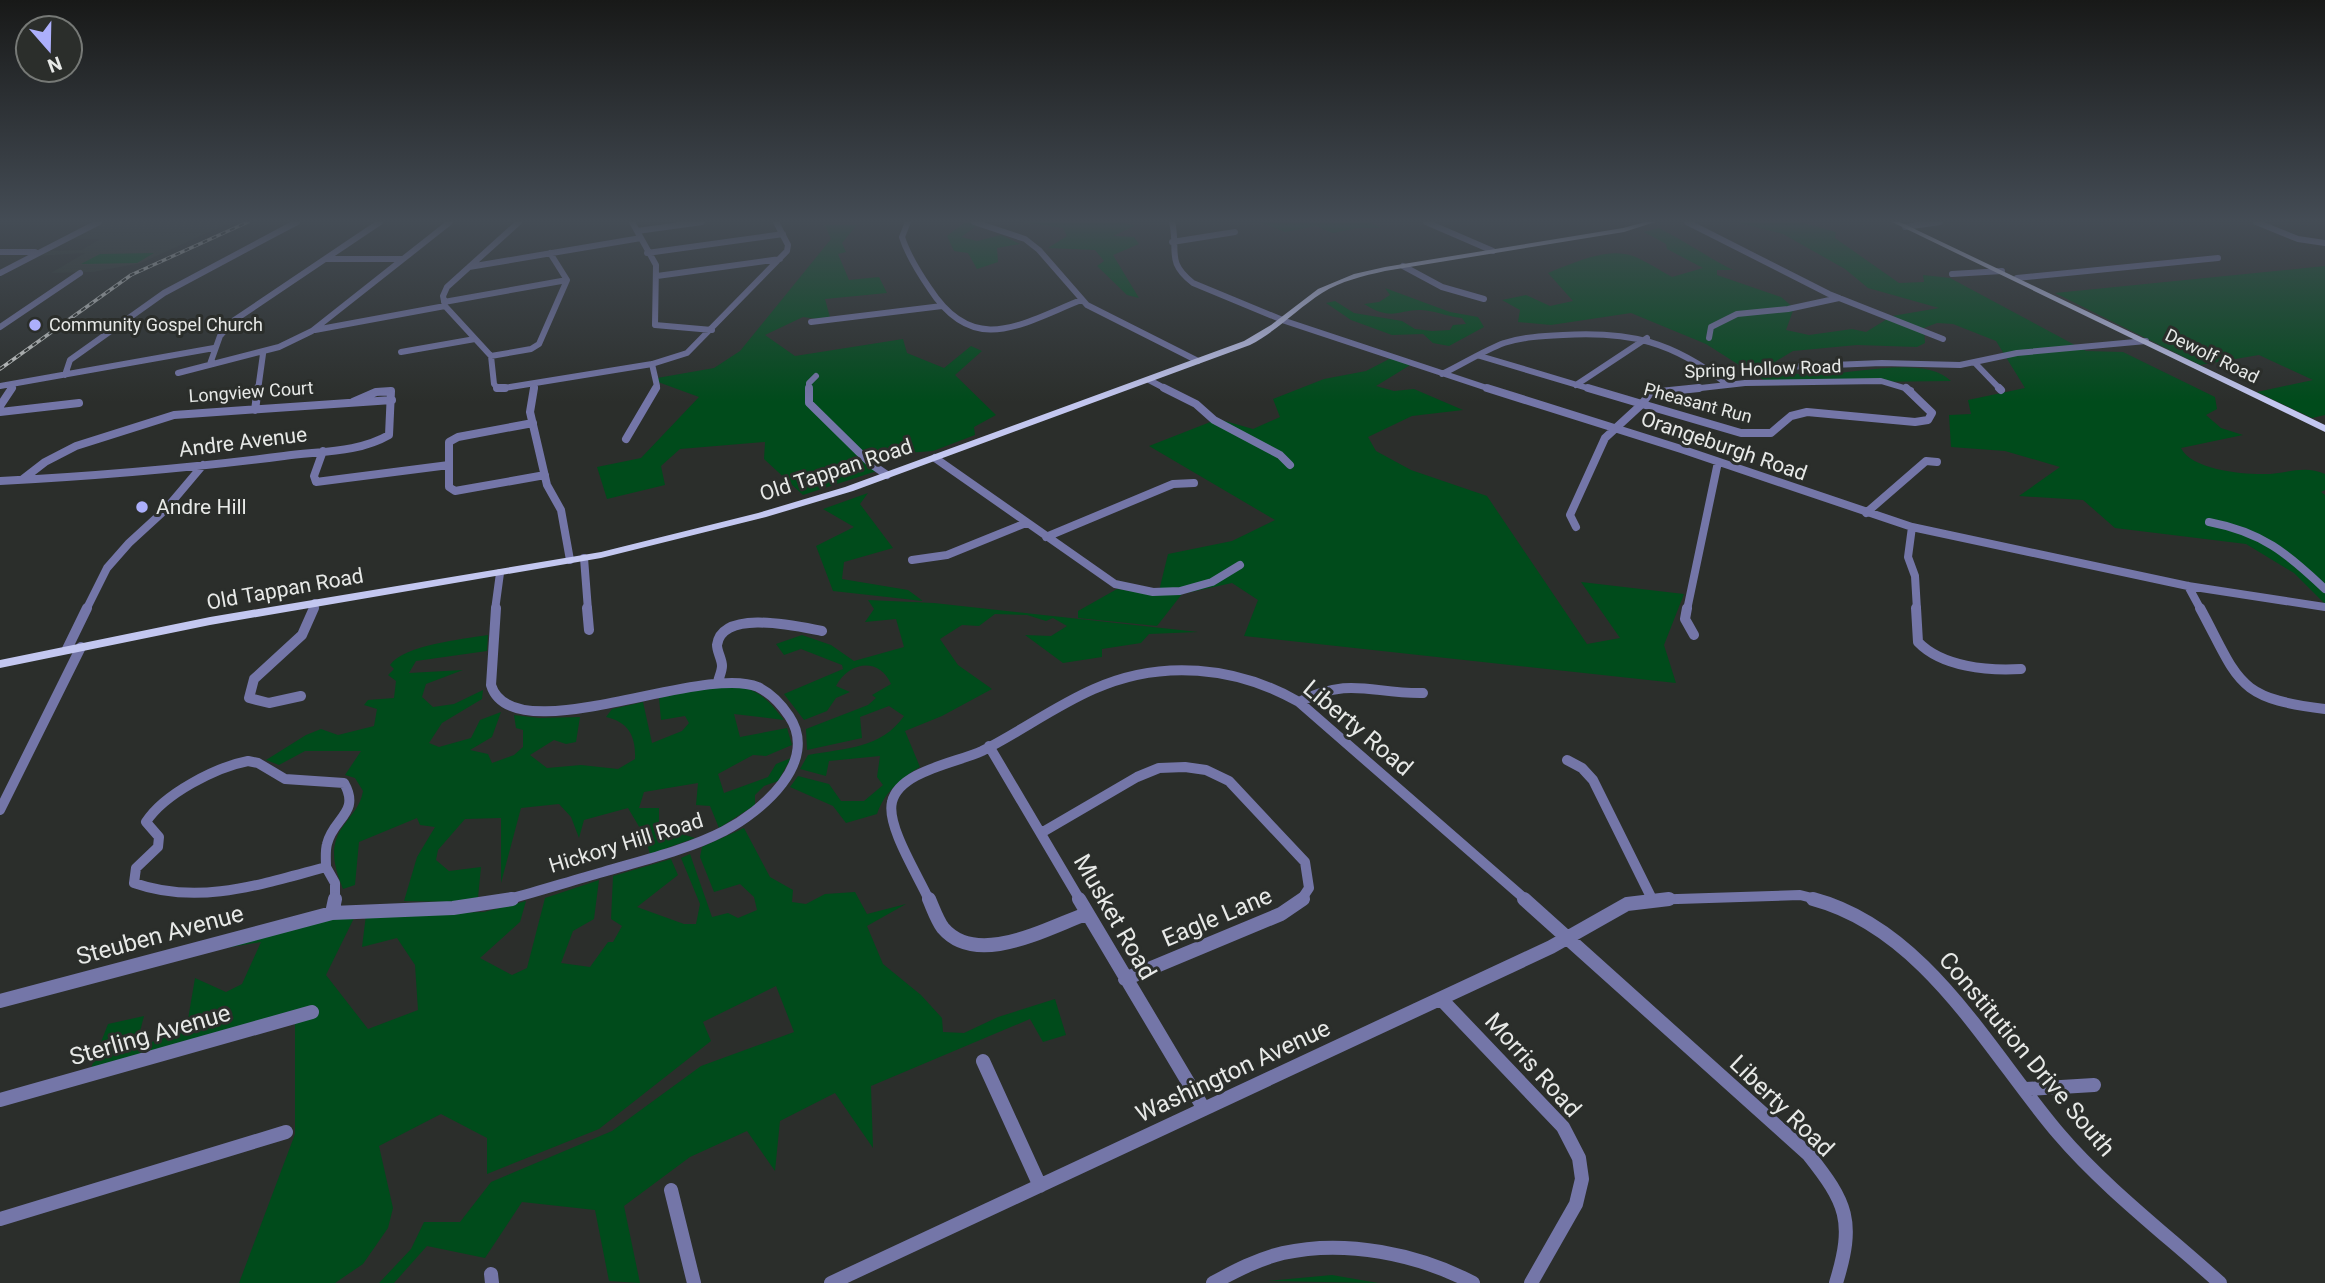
<svg xmlns="http://www.w3.org/2000/svg" width="2325" height="1283" font-family="Roboto,sans-serif">
<style>
.built{fill:#303831}
.green{fill:#004b1b}
.lines{fill:none;stroke-linecap:round;stroke-linejoin:round}
.minor-far3{stroke:#7476a8;stroke-width:6}
.minor-far2{stroke:#7476a8;stroke-width:8}
.minor-far1{stroke:#7476a8;stroke-width:10}
.minor{stroke:#7476a8;stroke-width:14}
.major{fill:#c3c7f0;fill-rule:evenodd}
.rail-casing{stroke:#cccecc;stroke-width:3.5}
.rail{stroke:#2b2e2b;stroke-width:2;stroke-dasharray:5;stroke-linecap:butt}
.poi-dot{fill:#acaffb;stroke:#2b2e2b;stroke-width:2.5}
.labels{text-anchor:middle;stroke-width:6;stroke-linejoin:round;paint-order:stroke}
.far-poi-label{font-size:18px;fill:#e7e9e7;stroke:#2b2e2b;text-anchor:start}
.far-street-label{font-size:18px;fill:#e7e9e7;stroke:#2b2e2b}
.street-label{font-size:21px;fill:#e7e9e7;stroke:#2b2e2b}
.poi-label{font-size:21px;fill:#e7e9e7;stroke:#2b2e2b;text-anchor:start}
.near-street-label{font-size:24px;fill:#e7e9e7;stroke:#2b2e2b}
</style>
<rect width="100%" height="100%" fill="#2b2e2b"/>
<!-- built -->
<path class="built" d="M105 222H231L141 263 93 272 51 273 85 253 37 256 44 251 82 250 100 239H68Z"/>
<!-- green -->
<path class="green" d="M965 222H982L961 237 977 241 1001 235 1020 244 997 248 998 262 977 269 968 253 954 251 947 236Z
M1022 222H1115L1136 225 1113 236 1134 237 1139 244 1113 255 1139 298 1127 295 1097 266 1104 261 1095 250 1048 248 1067 236 1063 228Z
M1369 222 1381 228H1357L1333 233 1316 226 1285 232 1262 223Z
M1736 222H1800L1836 232 1835 238 1899 283 1924 282 1923 275 1950 278 2086 351 2123 352 2215 397 2217 409 2206 415 2221 428 2243 435 2181 448C2191 469 2239 474 2261 474 2284 475 2303 464 2325 474V490L2321 492 2325 495V604L2294 573 2246 544 2115 528 2083 500 2019 496 2060 467 2005 451 1951 447 1949 415 1971 414 1968 400 2025 388 1996 341 1953 324 1937 323 1924 328 1925 343 1917 347 1857 345 1793 351 1773 363C1780 367 1790 373 1798 374 1838 380 1921 351 1951 381L1772 383 1758 377 1706 344 1631 313 1551 325 1518 322 1520 310 1502 300 1526 295 1550 306 1573 301 1548 273C1573 263 1607 247 1633 256 1646 261 1659 270 1672 277L1703 268 1667 249 1666 244 1644 232 1659 228C1685 241 1707 257 1733 270H1717V275L1781 297 1794 308 1786 330 1809 335 1852 329 1866 332 1892 316 1939 308 1868 288 1845 269 1783 234Z
M825 225H857L842 243 846 252 838 254 849 280 879 277 887 293 825 299 831 321 803 317 765 335 795 356 903 339 907 353 944 368 971 346 982 351 955 375 996 415 974 427 975 435 933 451 866 456 880 470 803 495 764 459 765 442 680 449 661 466 665 485 607 499 597 467 641 458 699 397 658 382 657 378 714 368 740 351 831 239Z
M154 253 137 263 81 264 100 254Z
M2325 266V415L2312 418 2257 392 2313 380 2259 355 2200 365 2055 293Z
M1385 288 1450 312 1478 317 1484 327 1449 346 1433 343 1423 334 1392 335 1351 320 1326 303 1335 301 1354 313 1402 321 1415 329 1432 331 1450 330 1453 325 1466 324 1462 318C1450 317 1441 313 1429 311 1400 306 1396 324 1364 304L1379 302 1390 295Z
M1393 357 1412 364 1376 386 1394 391 1414 389 1463 410 1412 416 1368 437 1376 451 1411 470 1487 496 1587 644 1620 638 1581 582 1684 594 1664 645 1676 683 1244 636 1258 600 1232 583 1182 594 1157 626 1078 618V611L1117 589 1158 595 1168 554 1232 541 1275 520 1149 446 1218 419 1253 429 1280 417 1273 399 1324 379 1366 371Z
M868 493 860 504 893 548 844 562 842 579 908 590 923 601 833 591 816 546 854 527 823 509Z
M868 600 934 603 1198 632 1149 634 1141 643 1102 649V657L1063 663 1025 635 1051 636 1067 626 1053 618 1046 621 1027 615 995 614 979 626 962 625 940 639 958 665 992 689 942 716 905 731 920 767C901 778 884 793 877 814L846 823 833 806 790 787 798 776 829 784 841 801H864L883 785 877 777 880 756 829 761 826 776 800 769 808 755C845 748 881 749 904 716L889 706 860 717 862 738 807 750 806 729 868 705 876 698 872 695 891 684C879 656 848 662 836 686L850 692 836 698 827 711 804 720 784 694 843 669 842 665 801 649 784 655 776 644 802 635 831 645 854 661 904 647 896 619 865 622 874 609Z
M488 635 487 651 416 661 409 673 463 670 426 684 422 697 433 707 454 704 483 690 482 699 442 723 429 743 439 747 471 738 480 720 501 712 492 737 470 750 488 754 492 763 514 755 523 747V730L516 728 514 715 539 718 580 717 576 742 566 744 554 740 530 755 547 768 581 765 618 769 635 759C636 737 629 722 606 717L612 709 643 702 652 743 682 731 689 723 685 716 661 720 659 698C687 693 730 677 757 693 768 699 776 710 784 720L734 714 740 737 787 728 792 745 766 756 753 755 718 774 724 793 768 777 776 764 791 758 778 781 764 786 755 795V805L719 828 710 806 696 805 698 783 644 792 639 808H659V827L695 838 650 854 644 835 628 808 584 820 579 838 571 817 559 804 521 808 501 883V818L465 819 438 850 436 860 449 871 481 867 478 898 458 902 404 901 417 857 435 827 420 825 417 818 359 842 355 885 343 889C334 866 328 846 344 825 353 812 360 807 363 791L355 778 345 775 361 751H305L279 765 266 760 306 735 321 729 338 735 374 726 377 709 364 705 368 700 394 698 396 681 388 675 394 669 390 665C403 645 464 639 488 635Z
M744 828 770 877 793 890 792 902 806 904 825 894 855 892 867 914 906 904 867 926 883 964 921 995 942 1018 943 1032 964 1033 998 1017 1055 999 1066 1035 1043 1042 1030 1019 871 1086 873 1148 835 1093 780 1121 775 1171 747 1131 690 1157 624 1206 640 1283 609 1281 595 1210 522 1202 485 1258 427 1246 394 1283H379L411 1249 424 1222H460L491 1182 612 1131 701 1066 794 1032 776 986 703 1022 711 1041 599 1129 487 1174V1138L441 1114 379 1146 393 1208 388 1228 363 1264 335 1283H239L295 1134V1013L91 1068 108 1024 144 1016 136 1047 186 1031 195 978 226 992 242 984 261 942 220 949 357 912 326 975 368 1029 418 1010 415 965 397 938 362 947 366 915 484 912 526 901 520 922 480 958 512 975 527 968 545 898 599 880 594 919 573 931 561 963 590 967 608 942H613L622 926 611 919 613 876 671 859 678 875 637 907 684 924H696L700 904 681 858 690 854 712 917 728 913 738 918 757 910 754 897 740 884 714 892 700 857 702 847Z
M1332 1275 1378 1283 1267 1281Z"/>
<g class="lines">
<!-- minor-far3 -->
<path class="minor-far3" d="M519 222 447 287 443 296 445 306 491 356 494 384 498 389 652 364 687 353 787 251 788 245 776 222
M632 222 656 265 655 325 712 330
M908 222 902 237C908 256 919 273 930 289 974 357 1021 324 1081 300
M974 222 1025 239 1039 250 1087 305 1198 361
M1172 222C1179 251 1165 261 1193 283L1285 321 1493 390
M1426 222 1493 251
M1687 222 1829 294 1943 339
M2256 222 2298 239 2325 243
M1905 227 1940 222
M637 231 702 222
M1172 242 1235 232
M0 252H35
M647 253 783 234
M327 259H402
M1403 266 1442 287 1484 299
M469 267 641 238
M0 273 99 222
M1952 274 2002 271
M657 276 780 259
M2017 278 2218 258
M444 302 567 280
M811 322 942 306
M0 327 80 273
M315 330 445 306
M1709 338 1711 327 1737 314 1788 309 1839 298
M401 352 475 339
M491 356 531 349 539 344 567 280 550 253
M1480 356 1594 390
M1975 363 2001 390
M210 364 220 336 233 321 380 222
M652 364 657 386 655 390
M1783 367 1882 363 1960 365 2017 353 2146 341
M178 373 279 347 312 331 450 222
M1442 374C1463 364 1483 351 1504 343 1523 337 1543 336 1563 335 1631 331 1673 342 1727 384
M65 375 70 360 164 293 297 222
M1149 380 1168 390
M1576 385 1647 338
M0 386 214 348
M10 390 14 384
M258 390 263 354
M534 390 535 384
M809 390V383L816 376
M1683 390 1745 383 1881 381 1911 390"/>
<!-- minor-far2 -->
<path class="minor-far2" d="M497 388H505
M534 388 530 412 547 485 561 510 570 560
M809 388V403L871 464 887 475
M1164 388 1196 404 1214 420 1280 455 1290 465
M1487 388 1681 449 1912 527 2188 586 2325 607
M1588 388 1642 404
M1999 388 2001 390
M1642 404 1741 433H1771L1791 416 1807 412 1915 422 1928 420 1932 413 1906 388
M1642 404 1650 393 1699 388
M0 406 12 388
M255 410 258 388
M0 412 79 403
M533 423 458 437 449 442V487L455 491 545 475
M626 439 656 388
M323 451 314 476 316 482 449 465
M935 458 1115 584 1153 592 1180 591 1212 582 1240 565
M23 479 45 462 76 446 174 415 392 400
M0 481C95 476 190 468 284 456 319 451 358 453 389 435L391 391 376 392 353 402
M1866 513 1926 461 1937 462
M2209 522C2262 532 2287 553 2325 589
M1576 527 1570 515 1605 438 1642 404
M1912 527 1908 557 1915 576 1917 610
M1046 537 1173 484 1194 483
M584 558 588 610
M912 560 947 555 1026 523
M2188 586 2201 610
M86 610 107 568 129 543 165 510 203 465
M313 610 315 603
M495 610 500 573
M1687 610 1718 462"/>
<!-- minor-far1 -->
<path class="minor-far1" d="M496 608 491 685C512 754 702 663 758 687 770 693 781 704 789 716 820 762 762 811 724 831 687 850 644 860 603 872 571 881 539 891 506 900
M587 608 589 630
M1687 608 1685 619 1694 635
M1916 608 1918 642C1942 667 1988 671 2021 669
M2200 608C2240 682 2235 698 2325 709
M67 649 87 608
M718 682C719 677 722 671 722 666 722 659 717 652 717 645 722 608 800 627 822 631
M301 696 269 703 249 698 254 679 302 635 314 608
M1299 702C1351 676 1371 694 1423 693
M989 746 1080 900
M1567 760 1582 768 1593 780 1652 899
M248 761 258 763 285 779 344 783C361 813 333 818 327 844 325 851 326 860 326 867 262 884 199 906 134 883L136 868 158 847 159 837 146 822C164 794 216 767 248 761Z
M0 810 81 647
M1041 833 1137 777 1159 768 1185 767 1206 770 1229 781 1305 862 1309 888 1301 900
M326 867 335 883V900
M929 900C919 877 886 826 892 802 899 771 956 763 982 751 1020 732 1055 706 1094 689 1161 659 1236 666 1299 702L1526 900
M1646 900 1800 895 1820 900"/>
<!-- minor -->
<path class="minor" d="M929 899C933 908 937 920 943 928 977 968 1047 928 1086 914
M1079 899 1204 1109
M1524 899 1808 1154C1847 1203 1855 1221 1836 1283
M1813 899C1926 929 1989 1052 2059 1134 2104 1187 2168 1236 2220 1283
M332 913 335 899
M1125 979 1281 914 1303 899
M1441 999 1563 1127 1579 1158 1582 1179 1576 1204 1531 1283
M0 1001 332 913 453 908 512 899
M983 1061 1040 1186
M2026 1089 2094 1085
M0 1100 312 1012
M671 1190 694 1283
M0 1219 286 1132
M491 1274 492 1283
M831 1283 1551 947 1627 904 1669 899
M1213 1283C1235 1271 1258 1259 1283 1253 1345 1239 1418 1254 1473 1283"/>
<!-- major -->
<path class="major" d="M1645 222H1655L1624 232 1385 271C1363 276 1341 281 1322 293 1297 309 1277 331 1250 345L853 491 766 517 601 558 210 625 0 668V660L210 617 601 552 758 513 845 487 1244 341 1271 325 1318 289 1354 274 1385 267 1623 228Z
M1892 222H1900L2325 425V432Z"/>
<!-- rail casing -->
<g class="rail-casing">
<path id="rail" d="M0 369 131 275 248 222"/>
</g>
<!-- rail -->
<use href="#rail" class="rail"/>
</g>
<!-- sky -->
<linearGradient id="sky" x2="0" y2="1"><stop stop-color="#181918"/><stop offset="0.55" stop-color="#444c55"/><stop offset="1" stop-color="#444c55" stop-opacity="0"/></linearGradient>
<rect width="2325" height="402" fill="url(#sky)"/>
<!-- markers -->
<g class="poi-dot">
<circle cx="35" cy="325" r="7"/>
<circle cx="142" cy="507" r="7"/>
</g>
<g class="labels">
<!-- far-poi labels -->
<g class="far-poi-label">
<text x="49" y="331">Community Gospel Church</text>
</g>
<!-- far-street labels -->
<g class="far-street-label">
<text transform="translate(2212 356) rotate(26)" y="6">Dewolf Road</text>
<text transform="translate(1763 369) rotate(-2)" y="6">Spring Hollow Road</text>
<text transform="translate(251 392) rotate(-4)" y="6">Longview Court</text>
<text transform="translate(1698 403) rotate(15)" y="6">Pheasant Run</text>
</g>
<!-- street labels -->
<g class="street-label">
<text transform="translate(243 442) rotate(-7)" y="7">Andre Avenue</text>
<text transform="translate(1724 446) rotate(19)" y="7">Orangeburgh Road</text>
<text transform="translate(836 470) rotate(-18)" y="7">Old Tappan Road</text>
<text transform="translate(285 589) rotate(-10)" y="7">Old Tappan Road</text>
<text transform="translate(626 843) rotate(-17)" y="7">Hickory Hill Road</text>
</g>
<!-- poi labels -->
<g class="poi-label">
<text x="156" y="514">Andre Hill</text>
</g>
<!-- near-street labels -->
<g class="near-street-label">
<text transform="translate(1358 728) rotate(40)" y="8">Liberty Road</text>
<text transform="translate(1115 917) rotate(60)" y="8">Musket Road</text>
<text transform="translate(1217 917) rotate(-23)" y="8">Eagle Lane</text>
<text transform="translate(160 935) rotate(-15)" y="8">Steuben Avenue</text>
<text transform="translate(150 1035) rotate(-16)" y="8">Sterling Avenue</text>
<text transform="translate(2027 1054) rotate(50)" y="8">Constitution Drive South</text>
<text transform="translate(1533 1065) rotate(48)" y="8">Morris Road</text>
<text transform="translate(1233 1071) rotate(-25)" y="8">Washington Avenue</text>
<text transform="translate(1782 1106) rotate(44)" y="8">Liberty Road</text>
</g>
</g>
<!-- north arrow -->
<g transform="translate(49 49) rotate(160)"><circle r="33" fill="#2b2e2b" stroke="#767976" stroke-width="2"/>
<path d="M0-5L12 26L0 18L-12 26Z" fill="#acaffb"/>
<text y="-10" font-size="19" font-weight="bold" text-anchor="middle" fill="#e7e9e7">N</text>
</g>
</svg>
